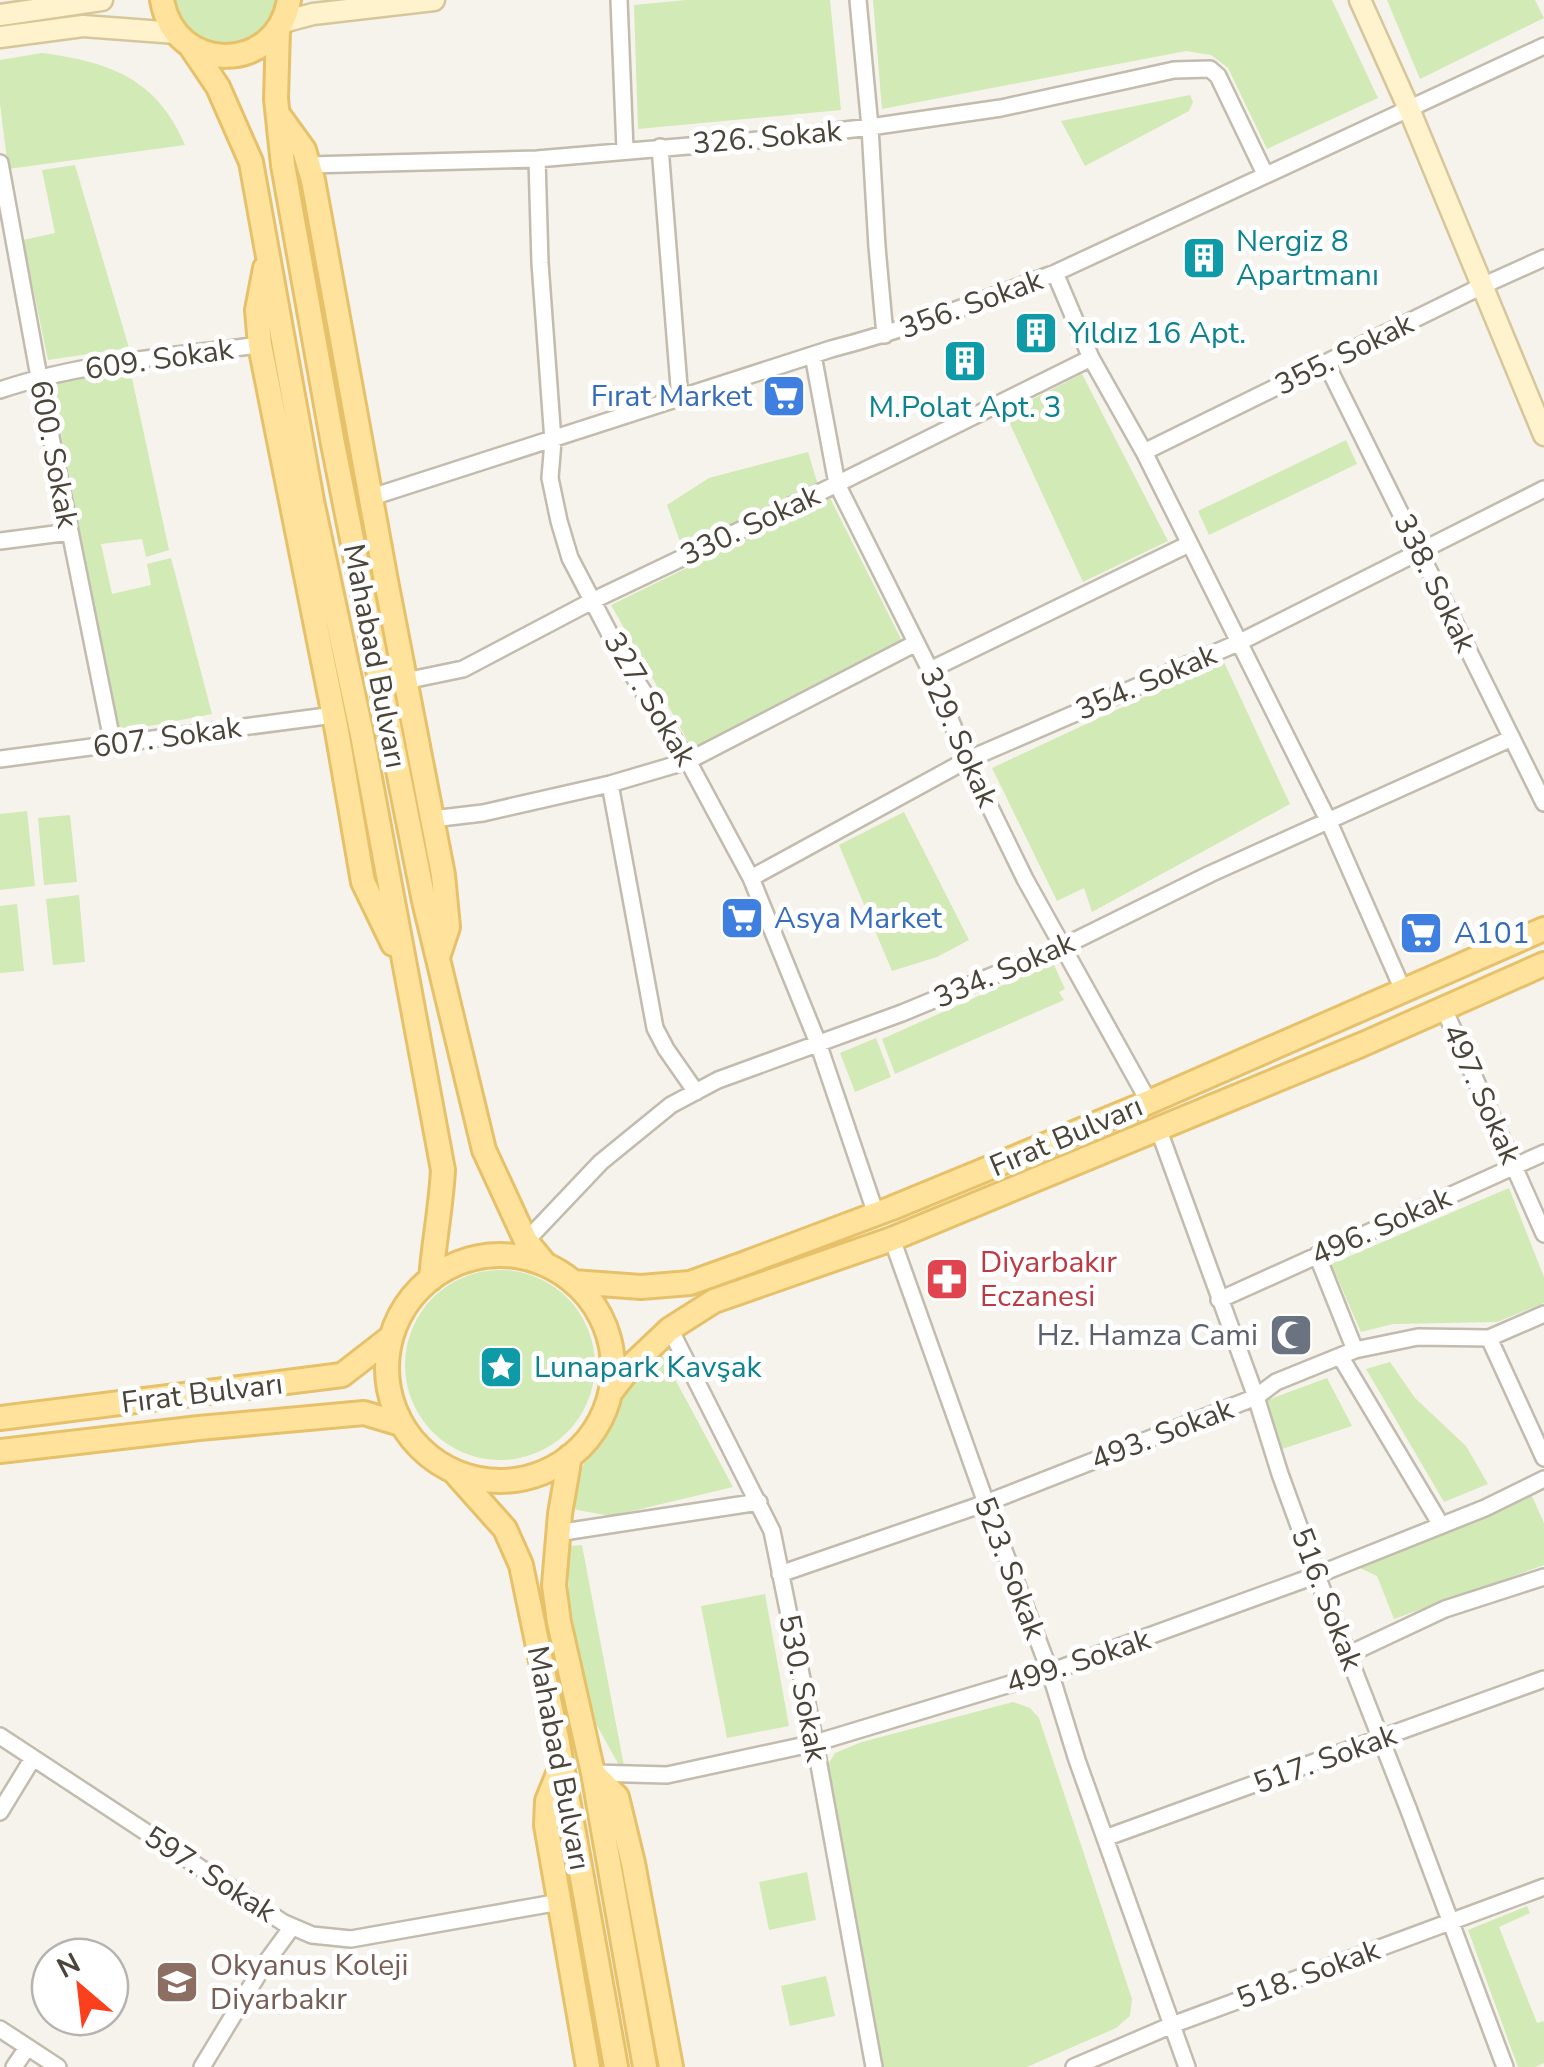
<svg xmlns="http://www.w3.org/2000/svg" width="1544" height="2067" font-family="'Nunito Sans',sans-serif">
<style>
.green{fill:#d2eab5}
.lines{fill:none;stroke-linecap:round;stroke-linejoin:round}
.street-casing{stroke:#c2bbae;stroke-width:20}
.secondary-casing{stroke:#d6c79b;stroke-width:25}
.primary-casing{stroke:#e6c16a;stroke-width:28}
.street{stroke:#fff;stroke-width:15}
.secondary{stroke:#fff3cd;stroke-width:20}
.primary{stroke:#ffe39c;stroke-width:22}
.labels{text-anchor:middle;stroke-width:10;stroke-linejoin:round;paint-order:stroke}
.street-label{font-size:30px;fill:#4b4439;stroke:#fff}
.culture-label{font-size:30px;fill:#0d838f;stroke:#fff;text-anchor:start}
.shop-label{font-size:30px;fill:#366cbe;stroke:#fff;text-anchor:start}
.health-label{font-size:30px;fill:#be3a42;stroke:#fff;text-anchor:start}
.worship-label{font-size:30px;fill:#5b616d;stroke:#fff;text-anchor:end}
.education-label{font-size:30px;fill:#785e54;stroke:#fff;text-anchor:start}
</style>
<rect width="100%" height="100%" fill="#f6f3ec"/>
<!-- green -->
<path class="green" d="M175 0H278C267 59 187 62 175 0Z
M686 0H830L841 110 638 129 634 5Z
M873 0H1332L1378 98 1267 149 1228 68 1211 55 1186 51 882 109Z
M1387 0H1535L1544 18 1420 79Z
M42 53C109 62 157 78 185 145L8 169 0 103V60Z
M1190 95 1193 102 1189 111 1085 166 1061 121Z
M75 165 129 348 48 360 23 240 55 233 42 170Z
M130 369 169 550 146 557 142 539 101 544 112 594 151 585 147 564 171 558 212 714 118 732 51 380Z
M1082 374 1168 541 1083 582 1005 413Z
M1346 440 1357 464 1209 535 1198 511Z
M808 452 818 485 683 550 667 505 709 478Z
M830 498 902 641 693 750 611 605Z
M1223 660 1290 804 1092 912 1084 888 1057 901 992 768Z
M27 811 35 886 0 890V814Z
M904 812 969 940 937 957 892 971 839 845Z
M70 815 77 882 44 885 38 818Z
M79 895 85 962 53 965 46 899Z
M17 904 24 971 0 973V906Z
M1053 963 1065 989 1059 992 1064 1000 895 1074 882 1039Z
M876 1038 891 1077 855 1092 840 1053Z
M1509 1188 1544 1277V1303L1497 1322 1393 1324 1361 1332 1331 1264Z
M405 1365a95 95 0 1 1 190 0a95 95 0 1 1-190 0Z
M661 1353 733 1487 611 1516 577 1510 573 1505C575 1495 577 1484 580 1474 593 1438 631 1375 661 1353Z
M1390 1362 1415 1398 1466 1446 1488 1484 1444 1502 1366 1369Z
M1327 1378 1352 1426 1282 1449 1267 1400Z
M1532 1496 1544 1523V1565L1394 1619 1377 1576 1358 1567Z
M582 1545 624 1766 620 1767 596 1724 579 1656 569 1597 567 1550 571 1546Z
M765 1594 789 1726 727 1738 701 1606Z
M1013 1702 1030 1708 1039 1718 1132 1999 1130 2016 1116 2028 1027 2067H880L826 1768 835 1753 862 1742Z
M807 1872 816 1920 769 1930 759 1882Z
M1527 1906 1530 1913 1499 1927 1537 2023 1544 2021V2063L1535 2067H1518L1468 1930Z
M826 1976 835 2016 790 2026 781 1986Z"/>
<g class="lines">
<!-- street casing -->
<g class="street-casing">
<path id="street" d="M619 0 625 150
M858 0 870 127 877 247 885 335
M660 147 680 399
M537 159 540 263 553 441 550 478 559 521 570 558 625 663 688 761 751 878 818 1043 876 1214
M0 163 39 377 113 745
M308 165 537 159 770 139 870 127 1001 108 1174 70 1210 69 1218 76 1265 174
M1055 273 1091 358 1144 452 1329 822 1403 990
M813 355 837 484 930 670 967 760 1025 879 1149 1102
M1326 363 1544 803
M0 390C83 362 173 356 260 345
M1144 452 1482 286 1544 258
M372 497 831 349C908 329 981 301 1055 273L1544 46
M0 541 70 532
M930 670 1189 544
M405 681 463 669 594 600 837 484 1091 358
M0 759 334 715
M610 784 655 1028 666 1049 696 1092
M432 819 483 813 610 784 688 761 916 643
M751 878 967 760 1240 642 1544 489
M1444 1009 1544 1234
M1158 1128 1256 1397 1280 1474 1322 1589 1408 1808 1505 2067
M892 1239 986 1503 1050 1672 1077 1760 1187 2067
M526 1241 601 1162 671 1105 718 1080 902 1013 1062 947 1210 874 1512 738
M1317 1255 1355 1350
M1219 1300 1544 1153
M670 1329 772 1531 815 1743 874 2067
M1489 1338 1544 1458
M1340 1356 1441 1525
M557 1533 759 1502
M780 1574 986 1503 1256 1397 1276 1382 1355 1350 1418 1337 1489 1338 1544 1314
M1347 1655 1445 1609 1544 1577
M0 1736 284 1923 312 1935 351 1939 560 1902
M593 1773 667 1775 815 1743 1050 1672 1317 1575 1485 1508 1544 1479
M0 1812 33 1758
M1105 1838 1544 1679
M0 2029 58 2067
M14 2067 27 2048
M202 2067 262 1968 292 1927
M1074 2067 1172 2025 1544 1887"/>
</g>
<!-- secondary casing -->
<g class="secondary-casing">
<path id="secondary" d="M1360 0 1409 109 1544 435
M0 15 102 0
M283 22 313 14 434 0
M0 37 83 26 176 33"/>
</g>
<!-- primary casing -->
<g class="primary-casing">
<path id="primary" d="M162 0C175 75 277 74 289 0
M278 29 276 99 283 165 333 444 424 901 484 1150 526 1241 545 1264
M191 47 218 87 251 162 312 501 362 735 443 1170C441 1207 434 1242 431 1279
M278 114 304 150 313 180 386 581 443 875 448 927 438 957
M265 268 257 310 260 345 337 731 363 882 393 944
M387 1368a113 113 0 1 1 226 0a113 113 0 1 1-226 0Z
M573 1282 641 1287 690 1283 743 1264 892 1208 1149 1102 1544 929
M610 1393 632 1365 670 1329 714 1301 892 1239 1361 1045 1544 964
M0 1418 342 1375 391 1337
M0 1451 199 1428 364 1413 401 1424
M570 1456 560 1514 554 1585 559 1622 593 1773 645 2067
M455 1473 505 1529 521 1565 557 1738 616 2067
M562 1764 547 1801 546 1825 588 2067
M593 1773 617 1797 633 1863 671 2067"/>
</g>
<!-- street -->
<use href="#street" class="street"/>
<!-- secondary -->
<use href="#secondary" class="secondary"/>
<!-- primary -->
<use href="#primary" class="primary"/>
</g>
<!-- icons -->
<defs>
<g id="building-square" transform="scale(2.25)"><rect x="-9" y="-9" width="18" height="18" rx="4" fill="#0f9aa8" stroke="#fff"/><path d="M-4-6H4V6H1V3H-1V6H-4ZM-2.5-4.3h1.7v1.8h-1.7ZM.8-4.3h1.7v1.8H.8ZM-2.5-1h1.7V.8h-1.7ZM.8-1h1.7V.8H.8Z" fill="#fff"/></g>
<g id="supermarket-square" transform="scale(2.25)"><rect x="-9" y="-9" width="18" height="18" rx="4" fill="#3f7fe0" stroke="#fff"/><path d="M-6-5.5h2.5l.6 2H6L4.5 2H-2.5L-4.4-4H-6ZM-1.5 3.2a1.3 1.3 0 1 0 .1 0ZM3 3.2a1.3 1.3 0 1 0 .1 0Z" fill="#fff"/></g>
<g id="pharmacy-square" transform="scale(2.25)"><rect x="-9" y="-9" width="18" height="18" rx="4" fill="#e0444e" stroke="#fff"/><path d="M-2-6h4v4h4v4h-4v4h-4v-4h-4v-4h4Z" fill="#fff"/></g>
<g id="mosque-square" transform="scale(2.25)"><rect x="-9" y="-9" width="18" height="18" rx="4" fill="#6b7280" stroke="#fff"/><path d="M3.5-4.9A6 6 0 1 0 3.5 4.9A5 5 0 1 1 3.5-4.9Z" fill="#fff"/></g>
<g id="sight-square" transform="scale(2.25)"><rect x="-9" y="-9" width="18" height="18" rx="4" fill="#0f9aa8" stroke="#fff"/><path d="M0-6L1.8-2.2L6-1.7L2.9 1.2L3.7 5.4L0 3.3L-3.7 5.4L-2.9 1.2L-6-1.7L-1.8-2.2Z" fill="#fff"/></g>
<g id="school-square" transform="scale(2.25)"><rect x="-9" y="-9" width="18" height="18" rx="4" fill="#8d6e63" stroke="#fff"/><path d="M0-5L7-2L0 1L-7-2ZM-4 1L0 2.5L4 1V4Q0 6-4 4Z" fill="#fff"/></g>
</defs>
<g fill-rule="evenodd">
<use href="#building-square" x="1204" y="258"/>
<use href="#building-square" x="1036" y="333"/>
<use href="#building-square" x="965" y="361"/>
<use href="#supermarket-square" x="784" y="396"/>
<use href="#supermarket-square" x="742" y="918"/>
<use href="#supermarket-square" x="1421" y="933"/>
<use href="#pharmacy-square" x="947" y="1279"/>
<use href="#mosque-square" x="1291" y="1335"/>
<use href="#sight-square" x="501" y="1367"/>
<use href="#school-square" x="177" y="1982"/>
</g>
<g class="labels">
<!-- street labels -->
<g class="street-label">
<text transform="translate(767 137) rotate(-5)" y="10">326. Sokak</text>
<text transform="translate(971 304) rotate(-20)" y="10">356. Sokak</text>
<text transform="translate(1344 354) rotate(-26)" y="10">355. Sokak</text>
<text transform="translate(159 359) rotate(-8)" y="10">609. Sokak</text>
<text transform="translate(54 454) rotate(79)" y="10">600. Sokak</text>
<text transform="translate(750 525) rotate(-25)" y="10">330. Sokak</text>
<text transform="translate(1435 583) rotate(64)" y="10">338. Sokak</text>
<text transform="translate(375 656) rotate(79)" y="10">Mahabad Bulvarı</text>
<text transform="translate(1146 682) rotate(-23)" y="10">354. Sokak</text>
<text transform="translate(650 699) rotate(59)" y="10">327. Sokak</text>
<text transform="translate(167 737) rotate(-8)" y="10">607. Sokak</text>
<text transform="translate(959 737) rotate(66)" y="10">329. Sokak</text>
<text transform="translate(1004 970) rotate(-23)" y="10">334. Sokak</text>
<text transform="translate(1482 1094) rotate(66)" y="10">497. Sokak</text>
<text transform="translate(1066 1136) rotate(-23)" y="10">Fırat Bulvarı</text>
<text transform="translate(1381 1226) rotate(-24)" y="10">496. Sokak</text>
<text transform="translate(202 1393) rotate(-7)" y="10">Fırat Bulvarı</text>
<text transform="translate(1162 1434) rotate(-21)" y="10">493. Sokak</text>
<text transform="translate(1010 1568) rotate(69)" y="10">523. Sokak</text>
<text transform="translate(1327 1599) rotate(69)" y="10">516. Sokak</text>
<text transform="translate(1078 1661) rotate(-18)" y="10">499. Sokak</text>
<text transform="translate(803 1688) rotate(79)" y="10">530. Sokak</text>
<text transform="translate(559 1758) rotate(79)" y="10">Mahabad Bulvarı</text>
<text transform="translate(1325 1759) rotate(-20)" y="10">517. Sokak</text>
<text transform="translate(210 1874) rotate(33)" y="10">597. Sokak</text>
<text transform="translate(1308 1974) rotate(-20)" y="10">518. Sokak</text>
</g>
<!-- culture labels -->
<g class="culture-label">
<text x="1236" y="251">Nergiz 8<tspan x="1236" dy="34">Apartmanı</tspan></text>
<text x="1068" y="343">Yıldız 16 Apt.</text>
<text x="965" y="417" text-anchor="middle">M.Polat Apt. 3</text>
<text x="534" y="1377">Lunapark Kavşak</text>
</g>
<!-- shop labels -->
<g class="shop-label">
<text x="752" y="406" text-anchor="end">Fırat Market</text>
<text x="774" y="928">Asya Market</text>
<text x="1454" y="943">A101</text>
</g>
<!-- health labels -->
<g class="health-label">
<text x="980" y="1272">Diyarbakır<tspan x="980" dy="34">Eczanesi</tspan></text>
</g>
<!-- worship labels -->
<g class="worship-label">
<text x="1258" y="1345">Hz. Hamza Cami</text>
</g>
<!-- education labels -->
<g class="education-label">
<text x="210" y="1975">Okyanus Koleji<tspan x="210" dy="34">Diyarbakır</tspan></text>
</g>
</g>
<!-- north arrow -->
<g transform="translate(80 1987) rotate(332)"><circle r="48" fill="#ffffff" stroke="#b7b4b0" stroke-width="2.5"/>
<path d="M0-8L18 38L0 25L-18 38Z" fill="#fc3f1d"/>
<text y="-15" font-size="28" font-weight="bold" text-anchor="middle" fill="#4b4439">N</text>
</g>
</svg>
